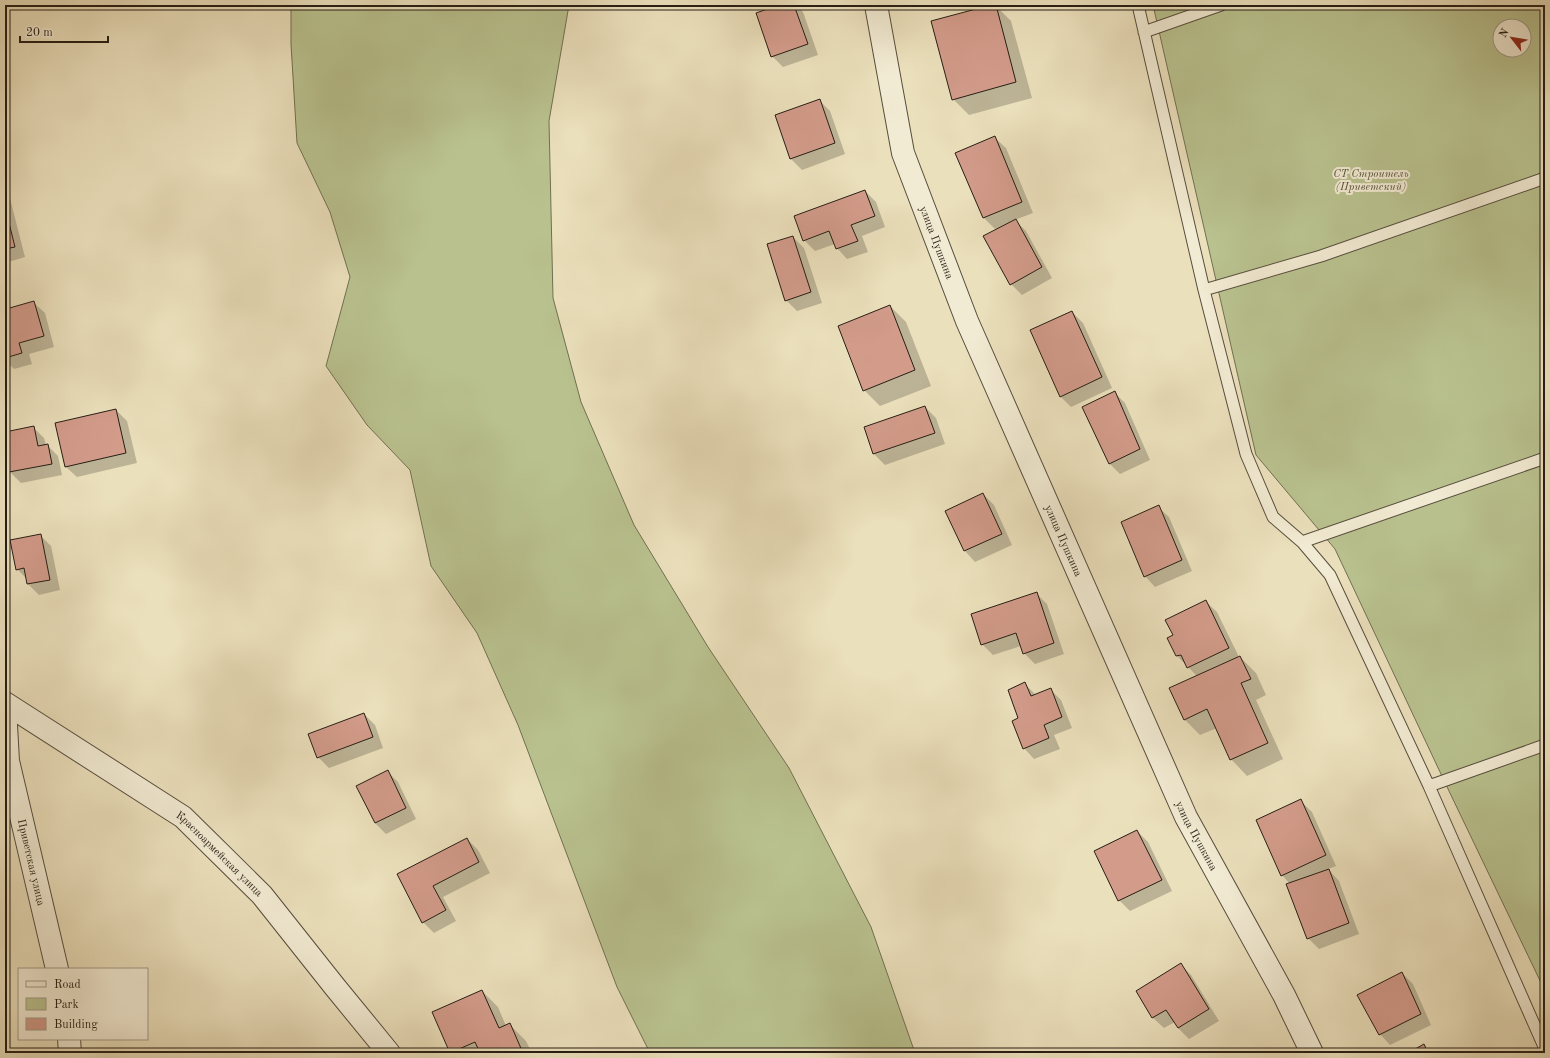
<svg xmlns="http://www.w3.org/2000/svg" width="1550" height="1058" font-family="'Old Standard TT',serif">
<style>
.green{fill:#b9c28f;stroke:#707052;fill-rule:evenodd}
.shadow{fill:#0003}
.building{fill:#d29b8a;stroke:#261e14}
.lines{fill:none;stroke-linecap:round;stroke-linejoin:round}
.lane-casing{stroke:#574e3e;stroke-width:13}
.street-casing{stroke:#574e3e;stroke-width:24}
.lane{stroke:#f2ebd3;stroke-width:11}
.street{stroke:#f2ebd3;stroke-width:22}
.labels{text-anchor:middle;stroke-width:4;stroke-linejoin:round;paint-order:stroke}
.park-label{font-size:11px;font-style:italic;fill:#524f39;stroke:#f2ebd3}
.street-label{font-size:11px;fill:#261e14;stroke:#f2ebd3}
</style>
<rect width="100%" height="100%" fill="#ebe0bc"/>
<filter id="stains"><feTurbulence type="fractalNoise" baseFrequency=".005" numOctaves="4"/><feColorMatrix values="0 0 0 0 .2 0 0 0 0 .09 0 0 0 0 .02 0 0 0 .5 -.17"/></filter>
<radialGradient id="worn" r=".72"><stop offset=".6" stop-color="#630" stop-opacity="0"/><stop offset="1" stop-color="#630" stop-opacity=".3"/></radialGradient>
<!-- green -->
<path class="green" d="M291 5H569L549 121 553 298 581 402 634 525 708 647 789 768 871 927 915 1053H650L617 987 518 725 477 633 431 566 410 470 367 425 326 366 350 277 330 212 297 143 291 44Z
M1153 5H1545V991L1449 791 1335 549 1256 455ZM1500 26H1524V50H1500Z"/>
<!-- shadow -->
<path class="shadow" d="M782 5H796L803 12 818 55 783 67 772 56Z
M995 5 1011 21 1032 98 969 115 953 99Z
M819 100 830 111 845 154 802 170 791 159 776 115Z
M995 138 1006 148 1033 213 1015 220 1026 231 1052 278 1022 295 1011 284 1004 225 995 229 984 218Z
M5 179 25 257 5 263Z
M865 191 876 202 885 227 862 236 868 252 847 259 837 248 835 244 815 251 804 240Z
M793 237 804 248 822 303 797 311 786 300Z
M34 303 45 313 54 347 29 354 32 364 14 369 7 362 5 363V307L8 310Z
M890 306 906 322 931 386 880 406 864 390Z
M1072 312 1083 323 1112 388 1071 407 1060 396Z
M1114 392 1125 403 1150 460 1120 474 1109 463Z
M925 407 936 418 945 444 885 465 874 454 865 428Z
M116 410 127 421 137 463 77 477 66 467Z
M33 427 44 438 46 445H47L58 456 62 475 21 483 10 472 9 468 5 469V433Z
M983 494 994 505 1012 545 975 562 965 551 946 511Z
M1158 507 1169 517 1192 571 1155 587 1145 576Z
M40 535 51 546 60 590 39 595 28 584 27 579 17 569Z
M1036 593 1047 604 1064 654 1035 664 1024 653 1021 646 993 655 982 644Z
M1206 602 1217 612 1239 657H1240L1256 673 1266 695 1256 700 1283 759 1247 776 1231 759 1217 728 1200 735 1184 719 1197 676 1177 656 1168 638 1174 635Z
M1025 684 1036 695 1050 689 1061 700 1072 728 1054 735 1060 749 1034 759 1024 748 1020 719Z
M364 714 375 725 383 748 329 768 318 757Z
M387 771 398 782 416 819 386 834 375 823Z
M1301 801 1312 812 1336 866 1328 869 1339 881 1359 934 1319 949 1308 938 1290 884 1282 875Z
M1137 831 1148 842 1172 891 1130 911 1119 900Z
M467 839 478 850 490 873 443 897 456 921 434 933 423 922 398 874Z
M5 923 8 934 5 935Z
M1181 965 1191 975 1219 1021 1189 1039 1178 1028 1175 1022 1164 1028 1153 1018 1137 991Z
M1402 973 1413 984 1431 1025 1390 1045 1380 1034Z
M482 991 498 1007 506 1026 510 1025 526 1041 532 1053 450 1052Z
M1424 1046 1431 1053H1410Z"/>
<!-- building -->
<path class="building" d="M779 5H794L808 44 771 57 756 13Z
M991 5H996L1016 82 952 100 931 21Z
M820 99 835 143 790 159 775 115Z
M995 136 1022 202 983 218 955 153Z
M865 190 875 216 851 225 858 241 836 249 829 231 803 241 794 216Z
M5 207 15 247 5 249Z
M1016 219 1042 267 1010 285 983 236Z
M793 236 811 292 785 301 767 244Z
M34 301 44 336 19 343 22 353 5 358V307L6 309Z
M890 305 915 370 863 391 838 326Z
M1072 311 1102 377 1060 397 1030 330Z
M1115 391 1140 449 1109 464 1082 407Z
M925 406 935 433 873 454 864 427Z
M116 409 126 453 65 467 55 423Z
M34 426 38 446 48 444 52 464 9 472 5 456V432Z
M983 493 1002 534 964 551 945 511Z
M1159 505 1182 560 1144 577 1121 522Z
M41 534 50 580 27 584 24 568 16 570 10 540Z
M1037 592 1054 643 1023 654 1016 633 981 645 971 614Z
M1206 600 1229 648 1187 668 1181 655 1176 656 1167 638 1173 635 1165 620Z
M1240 656 1251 679 1241 683 1268 743 1230 760 1207 709 1184 720 1169 688Z
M1025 682 1031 696 1051 688 1062 717 1044 725 1049 738 1023 749 1012 721 1018 718 1008 690Z
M364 713 373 737 317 758 308 734Z
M388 770 406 808 375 823 356 786Z
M1301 799 1326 855 1281 876 1256 820Z
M1137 830 1162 880 1118 901 1094 851Z
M467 838 479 862 433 886 446 910 422 923 397 874Z
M1329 869 1349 923 1307 939 1286 884Z
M1181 963 1209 1009 1178 1028 1166 1010 1152 1018 1136 991Z
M1402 972 1421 1014 1379 1035 1357 995Z
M482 990 499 1028 510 1023 523 1053H480L475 1042 450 1053 432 1012Z
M1424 1044 1428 1053H1408Z"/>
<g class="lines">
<!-- lane casing -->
<g class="lane-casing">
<path id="lane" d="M1138 5 1204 290 1246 454 1273 517 1302 542 1330 575 1429 786 1545 1049
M1144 32 1221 5
M1204 290 1321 256 1545 178
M1302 542 1545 458
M1429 786 1545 745"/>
</g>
<!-- street casing -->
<g class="street-casing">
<g id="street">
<path id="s1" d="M876 5 903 153 967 321 1186 817 1284 995 1312 1053"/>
<path id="s2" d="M5 703 183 817 262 895 335 987 389 1053"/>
<path id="s3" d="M5 707 8 761 57 969"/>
<path d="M69 1039 70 1053"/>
</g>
</g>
<!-- lane -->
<use href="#lane" class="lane"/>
<!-- street -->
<use href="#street" class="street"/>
</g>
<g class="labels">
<!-- park labels -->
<g class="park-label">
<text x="1371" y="177">СТ Строитель<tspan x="1371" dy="13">(Приветский)</tspan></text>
</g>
<!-- street labels -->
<g class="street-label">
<text dy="4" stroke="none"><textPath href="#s1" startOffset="246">улица Пушкина</textPath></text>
<text dy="4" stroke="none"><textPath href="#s1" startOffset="570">улица Пушкина</textPath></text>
<text dy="4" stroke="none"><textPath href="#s1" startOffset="894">улица Пушкина</textPath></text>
<text dy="4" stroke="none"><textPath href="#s2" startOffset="263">Красноармейская улица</textPath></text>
<text dy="4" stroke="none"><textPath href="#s3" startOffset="158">Приветская улица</textPath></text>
</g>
</g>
<!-- margin -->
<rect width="1550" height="1058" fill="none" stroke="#ebe0bc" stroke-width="20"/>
<rect x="6" y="6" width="1538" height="1046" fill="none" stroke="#261e14" stroke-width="2"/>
<rect x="10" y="10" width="1530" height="1038" fill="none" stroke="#261e14"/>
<!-- legend -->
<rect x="18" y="968" width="130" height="72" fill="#f2ebd3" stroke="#a09987"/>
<rect x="26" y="981" width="20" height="6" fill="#f2ebd3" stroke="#a09987"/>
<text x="54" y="988" font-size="12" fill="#261e14">Road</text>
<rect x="26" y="998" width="20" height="12" fill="#b9c28f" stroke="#a09987"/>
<text x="54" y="1008" font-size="12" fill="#261e14">Park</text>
<rect x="26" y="1018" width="20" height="12" fill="#d29b8a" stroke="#a09987"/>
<text x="54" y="1028" font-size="12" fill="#261e14">Building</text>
<!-- north arrow -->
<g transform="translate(1512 38) rotate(301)"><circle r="19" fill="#f2ebd3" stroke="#a09987"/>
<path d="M0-3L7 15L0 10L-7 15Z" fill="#8f2418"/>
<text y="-6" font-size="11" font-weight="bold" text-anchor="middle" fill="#261e14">N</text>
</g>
<!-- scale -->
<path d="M20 36v6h88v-6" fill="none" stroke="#261e14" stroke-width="2"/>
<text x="26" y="36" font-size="12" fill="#261e14" stroke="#f2ebd3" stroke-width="3" paint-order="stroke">20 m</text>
<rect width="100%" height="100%" filter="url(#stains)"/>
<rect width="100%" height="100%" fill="url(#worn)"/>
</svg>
